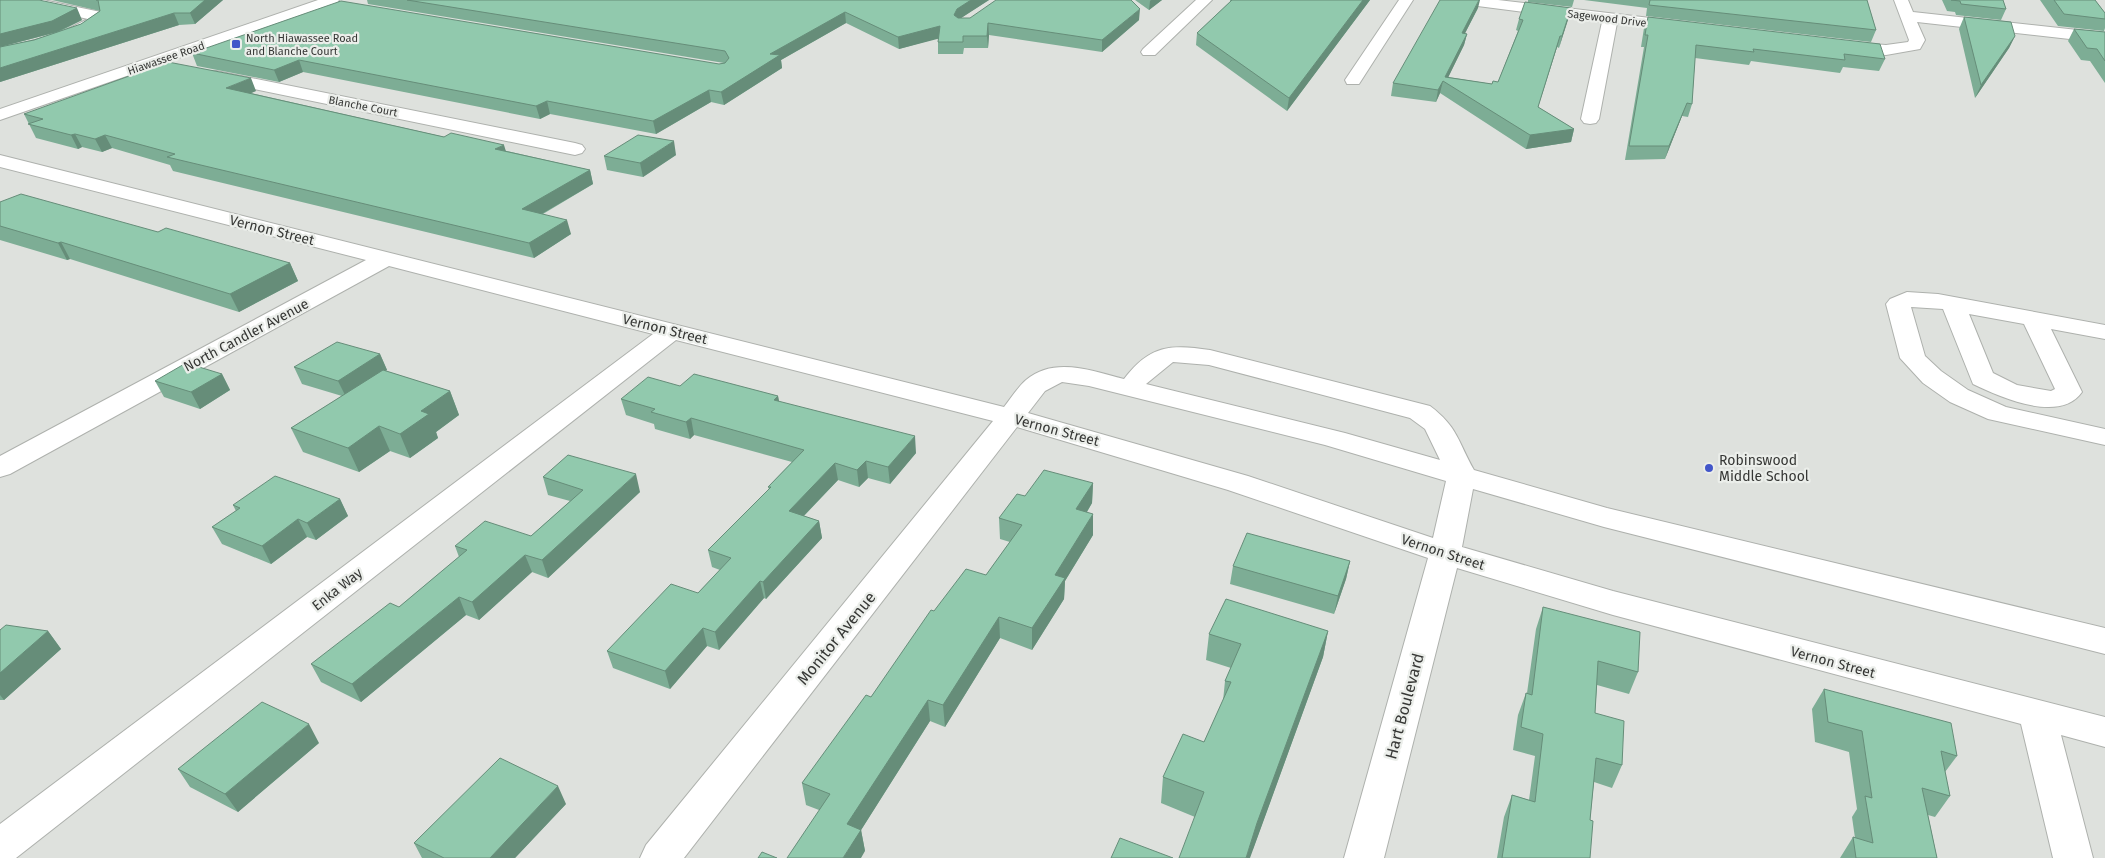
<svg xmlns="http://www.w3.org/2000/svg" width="2105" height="858" font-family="'Fira Sans',sans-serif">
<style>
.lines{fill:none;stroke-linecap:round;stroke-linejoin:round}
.minor-casing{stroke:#aeb1ad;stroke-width:2}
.major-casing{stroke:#aeb1ad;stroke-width:2}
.minor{fill:#fff;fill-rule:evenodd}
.major{fill:#fff;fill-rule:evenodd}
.wall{fill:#7dad95;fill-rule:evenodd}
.shaded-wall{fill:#668d79}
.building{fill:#91c9ad;stroke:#668d79}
.poi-dot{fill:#4256c9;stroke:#ebeeea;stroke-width:2}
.labels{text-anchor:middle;stroke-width:4.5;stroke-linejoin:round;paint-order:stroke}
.far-street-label{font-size:11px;fill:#363735;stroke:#ebeeea}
.far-poi-label{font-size:11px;fill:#363735;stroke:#ebeeea;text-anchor:start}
.street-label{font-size:14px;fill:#363735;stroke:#ebeeea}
.poi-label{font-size:14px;fill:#363735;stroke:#ebeeea;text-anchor:start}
.near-street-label{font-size:16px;fill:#363735;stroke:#ebeeea}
</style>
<rect width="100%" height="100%" fill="#dee1dd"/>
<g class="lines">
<!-- minor casing -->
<g class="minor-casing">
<path id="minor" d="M14 0H43L96 11 101 12 104 21C90 40 24 54 0 59V49L58 34 88 19 16 3Z
M1196 0H1212L1155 55H1143L1141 52 1143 49Z
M1399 0H1413L1359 84H1347L1345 80Z
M1455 0H1498L1684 22 1689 24 1692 27 1689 30 1684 32 1617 23 1599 119 1596 123 1590 124 1584 123 1581 119 1602 22 1462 4 1457 3Z
M1894 0H1908L1913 12 2105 33V43L1917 22 1925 40 1920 49 1886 55 1840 50 1838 47 1840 44 1846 42 1886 45 1908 42 1909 40Z
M216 71 575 143 582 145 585 149 582 153 575 155 210 80 208 76 210 72Z
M0 155 1004 407C1011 398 1018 387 1026 380 1054 356 1093 371 1124 379 1150 345 1170 344 1210 350L1430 406C1458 427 1458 442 1474 470L1607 508 2105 628V654L1604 527 1473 489 1462 547 1613 591 2105 717V747L2061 735 2093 858H2053L2021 724 1613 615 1457 568 1384 858H1344L1428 558 1228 490 1017 427 684 858H640L646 845 993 421 676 340 16 858H0V824L653 334 389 266 10 474 0 477V456L366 260 0 167ZM1173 362 1209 365 1410 418 1425 429 1440 460 1345 433 1146 384ZM1062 382 1089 386 1325 445 1446 481 1433 538 1248 476 1028 413 1045 391Z
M1907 292 1938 294 2105 325V339L2051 329 2082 392C2060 424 2000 397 1973 384L1943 309 1911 307 1925 356 1941 371 1968 390 2006 407 2105 429V445L1988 419 1950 402 1923 383 1900 358 1886 304 1890 299ZM1969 314 2024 324 2055 389 2051 391 2017 385 1993 373Z"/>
</g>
<!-- major casing -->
<g class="major-casing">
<path id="major" d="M318 0H339L337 3 0 120V109Z"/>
</g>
<!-- minor -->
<use href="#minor" class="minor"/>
<!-- major -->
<use href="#major" class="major"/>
</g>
<!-- wall -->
<path class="wall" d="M0 0 82 20 59 32 81 24 100 11 52 0H223L195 24 179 25 0 82ZM54 33 34 40 4 46Z
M367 0H989L961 18 1139 20 1102 52 989 35 988 48H964L963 54H938V38L899 49 846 23 781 60 782 68 724 105 711 102 656 134 550 114 540 119 303 72 279 82 197 66 192 53 719 64 724 63 368 4Z
M1135 0H1162L1149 10Z
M1230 0H1370L1287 111 1196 45 1197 33 1230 2Z
M1528 0H1575H1574L1572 7 1528 2Z
M1584 0H1867L1876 30 1871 42 1646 16 1647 8Z
M1942 0H2003L2006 9 2001 20 1956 15 1955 12 1947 11Z
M2040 0H2095L2105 13V28L2104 31 2058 26Z
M1478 8 1465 33 1467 34 1464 45 1448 77 1492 84 1498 82 1518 31 1516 30 1519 19 1571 8 1559 48 1557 47 1538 107 1574 129 1571 142 1526 149 1440 93 1436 102 1391 96 1393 83Z
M1648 17 1885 59 1879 71 1843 67 1840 73 1751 61 1749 65 1695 58 1692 104 1688 117 1682 116 1665 159 1625 160 1644 47H1641L1644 28Z
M1964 17 2015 36 2009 48 1975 98 1959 29Z
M2074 29 2105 32V83L2090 61 2081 60 2068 41Z
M256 91 251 93 590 170 593 184 543 214 571 234 534 258 173 171 170 165 112 148 102 152 82 147 78 149 36 138 24 114Z
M676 155 643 177 607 170 604 156Z
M0 202 158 232 290 263 298 281 239 312 70 259 67 260 0 240Z
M380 354 387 370 385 371 450 391 459 415 436 432 438 438 410 458 390 451 359 472 303 452 291 428 342 396 302 384 294 367Z
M222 374 230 390 200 409 164 397 155 381Z
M680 386 778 396 779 402 916 453 890 484 868 478 859 487 838 480 804 516 819 521 822 538 766 599 764 598 719 650 707 646 670 689 613 668 607 651 698 593 720 570 712 567 708 550 769 489 768 487 792 462 694 435 690 439 655 429 654 424 626 415 621 399Z
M543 477 640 492 548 578 532 572 479 620 466 615 361 702 321 682 311 664 399 607 459 557 455 546 531 536 570 501 548 495Z
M1093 483 1092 503 1087 512 1093 535 1065 581 1064 599 1032 650 1000 638 945 727 930 721 861 830 865 851 819 810 806 805 802 783 871 697 934 611 986 575 1010 542 1000 539 999 518 1025 496Z
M340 499 348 516 316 540 307 537 271 564 222 544 212 527 236 511 233 505Z
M1350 561 1346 579 1334 614 1230 584 1233 566Z
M1543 607 1638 672 1629 694 1597 685 1595 713 1622 765 1612 788 1594 782 1590 820V858H1497L1504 817 1512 795 1529 800 1535 756 1513 750 1518 715 1526 693H1527L1536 629Z
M0 630 48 631 61 649 4 700H0Z
M1328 631 1323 657 1253 849 1195 817 1161 803 1163 777 1204 742 1223 701 1225 681 1231 668 1206 660 1209 634Z
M1824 689 1957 756 1945 772 1950 796 1935 817 1928 815 1937 858H1840L1853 837 1855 838 1852 817 1857 809 1849 752 1815 742 1812 709Z
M319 743 238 812 190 787 178 769Z
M566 804 515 858H422L414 843Z"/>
<!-- shaded-wall -->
<path class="shaded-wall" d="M205 0H223L195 24 190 13Z
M971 0H989L958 20 954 15 957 9Z
M1151 0H1162L1149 10 1150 1Z
M1363 0H1370L1287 111 1289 98Z
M1479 0H1480L1478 8 1459 45 1462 33Z
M77 8 82 20 57 32 0 47V34Z
M1571 8 1568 20 1559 48 1562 36Z
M1140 9 1139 20 1102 52V40Z
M845 12 846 23 781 60 782 68 724 105 721 92 770 54Z
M174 13 179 25 0 82V68Z
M988 23 989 35 988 48 987 36Z
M940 26 941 38 899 49 898 37Z
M1467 34 1464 45 1446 82 1445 77Z
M1560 36 1557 47 1534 120 1538 107Z
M2015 36 2009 48 1975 98 1981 85Z
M299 60 303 72 279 82 274 70Z
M251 78 256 91 232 101 226 88Z
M1443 81 1440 93 1436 102 1438 90Z
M709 90 711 102 656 134 653 121Z
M547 101 550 114 540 119 536 106Z
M1687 103 1682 116 1665 159 1669 146Z
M1574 129 1571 142 1526 149 1530 135Z
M75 134 82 147 78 149 71 135Z
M105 135 112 148 102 152 95 139Z
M674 141 676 155 643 177 640 163Z
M504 145 508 158 495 149Z
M590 170 593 184 526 223 522 209Z
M567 220 571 234 534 258 529 243Z
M61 242 70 259 67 260 58 243Z
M290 263 298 281 239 312 230 294Z
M380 354 387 370 346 397 338 381Z
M222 374 230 390 200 409 191 392Z
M450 391 459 415 436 432 438 438 410 458 400 434 421 411Z
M778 396 781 412 774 400Z
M691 418 694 435 690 439 686 422Z
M379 426 390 451 359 472 348 448Z
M915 436 916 453 890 484 888 467Z
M866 461 868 478 859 487 857 470Z
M835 463 838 480 792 528 789 511Z
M636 474 640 492 548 578 542 560Z
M1093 483 1092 503 1076 530V509Z
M340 499 348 516 316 540 307 523Z
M1093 514V535L1065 581 1064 599 1032 650V628L1055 575Z
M298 519 307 537 271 564 262 546Z
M819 521 822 538 766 599 763 582Z
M525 555 532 572 479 620 472 602Z
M1350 561 1346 579 1334 614 1338 596Z
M760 581 764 598 719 650 715 632Z
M459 597 466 615 361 702 352 684Z
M999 617 1000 638 945 727 943 705Z
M703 628 707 646 670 689 665 671Z
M48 631 61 649 4 700 0 695V673Z
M1328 631 1323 657 1250 858H1246L1257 823Z
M928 700 930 721 851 846 847 824Z
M309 724 319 743 238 812 225 794Z
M558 786 566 804 515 858H490Z
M861 830 865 851 861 858H843Z"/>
<!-- building -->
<path class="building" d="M0 0H39L77 8 52 21 0 34Z
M96 0H205L190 13H174L0 68V47L34 40 81 24 100 11 98 0Z
M407 0H971L957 9 954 15 958 18H970L996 0H1131L1140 9 1102 40 988 23 987 36H963V42H938L940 26 898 37 845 12 770 54 780 55 721 92 709 90 653 121 547 101 536 106 299 60 274 70 192 53 341 1 719 64 725 63 729 58 725 51Z
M1232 0H1363L1289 98 1197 33Z
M1440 0H1479L1462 33 1467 34 1445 77 1492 84 1493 81 1498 82 1523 20 1519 19 1525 2 1571 8 1562 36H1560L1538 107 1574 129 1530 135 1443 81 1438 90 1393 83Z
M1650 0H1867L1876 30 1649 5Z
M1951 0H2003L2006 9 1961 4 1960 1Z
M2054 0H2095L2105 13V19L2064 14Z
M1648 17 1880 44 1885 59 1844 54 1845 60 1753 49 1754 52 1696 45 1692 104 1687 103 1669 146H1629L1648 35H1645Z
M1964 17 2011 22 2015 36 1981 85Z
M2074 29 2105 32V61L2097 49 2087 48Z
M168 62 251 78 226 88 444 137 451 133 504 145 495 149 590 170 522 209 567 220 529 243 167 157 175 154 105 135 95 139 75 134 71 135 28 124 43 119 24 114Z
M638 135 674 141 640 163 604 156Z
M21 194 158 232 166 228 290 263 230 294 61 242 58 243 0 226V202Z
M337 342 380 354 338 381 294 367Z
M186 363 222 374 191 392 155 381Z
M383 370 450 391 421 411 429 414 400 434 379 426 348 448 291 428Z
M694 374 778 396 774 400 915 436 888 467 866 461 857 470 835 463 789 511 819 521 763 582 760 581 715 632 703 628 665 671 607 651 671 584 698 593 731 558 708 550 771 487H768L804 450 691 418 686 422 651 412 655 409 621 399 648 377 680 386Z
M568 455 636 474 542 560 525 555 472 602 459 597 352 684 311 664 390 603 399 607 467 550 455 546 485 521 531 536 583 490 543 477Z
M1044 470 1093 483 1076 509 1093 514 1055 575 1065 578 1032 628 999 617 943 705 928 700 847 824 861 830 843 858H787L830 794 802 783 866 695 871 697 931 610 934 611 966 569 986 575 1022 525 999 518 1017 494 1025 496Z
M275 476 340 499 307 523 298 519 262 546 212 527 240 508 233 505Z
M1247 533 1350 561 1338 596 1233 566Z
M1226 599 1328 631 1257 823 1246 858H1179L1204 792 1163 777 1183 734 1204 742 1231 682 1225 681 1241 644 1209 634Z
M1543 607 1640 632 1638 672 1598 661 1595 713 1624 721 1622 765 1596 758 1590 820 1593 821 1590 858H1502L1512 795 1535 802 1543 734 1521 727 1526 693 1532 695Z
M6 625 48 631 0 673V630Z
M1824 689 1951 723 1957 756 1941 751 1950 796 1922 788 1937 858H1856L1853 837 1873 843 1865 796 1872 798 1862 731 1828 722Z
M262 702 309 724 225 794 178 769Z
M500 758 558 786 490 858H444L414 843Z
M1120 838 1173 858H1111Z
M762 852 777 858H758Z"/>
<!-- markers -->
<g class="poi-dot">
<rect x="231" y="39" width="10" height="10" rx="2.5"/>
<circle cx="1709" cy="468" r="5"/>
</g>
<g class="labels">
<!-- far-street labels -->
<g class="far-street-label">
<text transform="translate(1607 18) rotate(7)" y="4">Sagewood Drive</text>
<text transform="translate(166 58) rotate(-19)" y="4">Hiawassee Road</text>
<text transform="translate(363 106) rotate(11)" y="4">Blanche Court</text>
</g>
<!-- far-poi labels -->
<g class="far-poi-label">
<text x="246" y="42">North Hiawassee Road<tspan x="246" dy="13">and Blanche Court</tspan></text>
</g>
<!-- street labels -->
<g class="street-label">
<text transform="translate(272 230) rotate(14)" y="5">Vernon Street</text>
<text transform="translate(665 329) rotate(14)" y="5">Vernon Street</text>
<text transform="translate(246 335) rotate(-28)" y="5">North Candler Avenue</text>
<text transform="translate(1057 430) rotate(15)" y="5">Vernon Street</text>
<text transform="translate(1443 552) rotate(18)" y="5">Vernon Street</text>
<text transform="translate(337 589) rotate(-38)" y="5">Enka Way</text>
<text transform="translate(1833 662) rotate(15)" y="5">Vernon Street</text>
</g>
<!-- poi labels -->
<g class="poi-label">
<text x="1719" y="465">Robinswood<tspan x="1719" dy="16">Middle School</tspan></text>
</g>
<!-- near-street labels -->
<g class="near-street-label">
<text transform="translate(836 638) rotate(-51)" y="6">Monitor Avenue</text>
<text transform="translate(1404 706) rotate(-75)" y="6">Hart Boulevard</text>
</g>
</g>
</svg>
